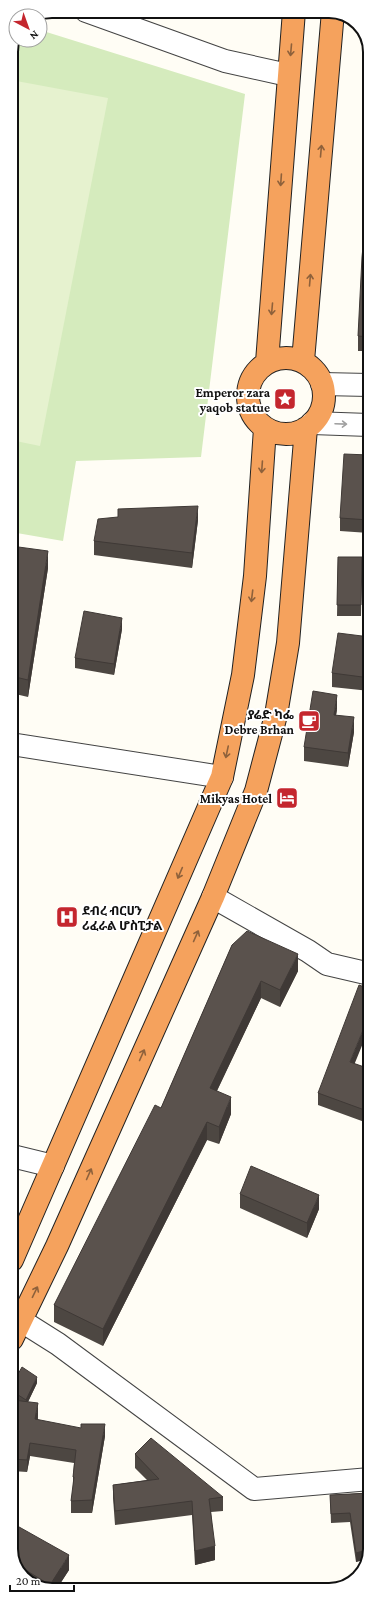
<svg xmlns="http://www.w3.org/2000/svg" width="381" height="1601" font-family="'Crimson Pro','Noto Sans Ethiopic',serif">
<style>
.green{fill:#d5ebbd}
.pitch{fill:#e6f2cf}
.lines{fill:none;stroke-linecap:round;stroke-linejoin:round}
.minor-casing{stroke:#444;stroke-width:24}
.highway-casing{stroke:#222;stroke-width:24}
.minor{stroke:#fff;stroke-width:22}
.highway{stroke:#f5a25d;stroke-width:22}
.wall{fill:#4d4742}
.shaded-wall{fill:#3f3936}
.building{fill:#5a524d;stroke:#3f3936}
.oneway{stroke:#8e613b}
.oneway2{stroke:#a0a0a0}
.labels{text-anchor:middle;stroke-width:4;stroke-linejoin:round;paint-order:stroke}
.poi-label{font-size:13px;font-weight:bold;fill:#111;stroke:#fff;text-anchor:end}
.rim{fill:none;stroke:#111;stroke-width:2}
</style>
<rect width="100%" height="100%" fill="#fffdf5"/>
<!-- green -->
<path class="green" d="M40 30 245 94 201 457 76 461 63 541 11 532V52L16 40H40Z"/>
<!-- pitch -->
<path class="pitch" d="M11 80 108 98 40 446 11 440Z"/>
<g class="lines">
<!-- minor casing -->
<g class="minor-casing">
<path id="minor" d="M86 11 225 61 288 75
M322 384 369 385
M312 423 369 425
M11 744 222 777
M213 897 308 951 327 964 370 974
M12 1156 53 1166
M12 1315 58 1344 254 1489 370 1479"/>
</g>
<!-- highway casing -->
<g class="highway-casing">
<path id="highway" d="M248 396a38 38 0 1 1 76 0a38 38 0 1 1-76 0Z
M303 361 333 11
M267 362 294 11
M12 1260 222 777 243 675 255 576 265 428
M12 1339 57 1246 213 897 256 791 276 715 288 643 306 428"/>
</g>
<!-- minor -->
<use href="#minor" class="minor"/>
<!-- highway -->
<use href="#highway" class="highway"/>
</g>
<!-- wall -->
<path class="wall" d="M369 185V351H358V336Z
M369 455V533L340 531V518Z
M118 509 198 520 192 568 94 555V541L118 517Z
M11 546 48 568 28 697 11 693Z
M338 557H362L361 616H337Z
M122 629 114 675 75 668V658Z
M370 637V691L332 687V673Z
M337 709 336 715 354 732 348 767 304 761V747Z
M232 945 298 971 280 1007 261 998 217 1091 231 1114 219 1144 207 1140 103 1346 54 1322V1305L161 1108Z
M355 1064 370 1069V1124L318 1105V1093Z
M240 1194 319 1209 307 1238 240 1208Z
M37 1383 28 1402 38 1415V1420L105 1436 92 1513H71V1501L73 1489V1477L74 1463 30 1456 27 1472 12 1471V1406L17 1400 12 1397V1385Z
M135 1454 223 1497V1511L211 1512 215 1560 195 1565 192 1515 115 1525 113 1498V1485L147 1480 135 1468Z
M370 1493V1549L366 1559 356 1562 350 1522 331 1523 330 1495Z
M12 1556 69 1570 56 1590H47L25 1580Z"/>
<!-- shaded-wall -->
<path class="shaded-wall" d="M198 506V520L192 568V553Z
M48 551V568L28 697V680Z
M122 618V629L114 675V664Z
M337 695V709L334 729V715Z
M354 717V732L348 767V753Z
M16 787V801L11 814V800Z
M298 954V971L280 1007V990Z
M261 981V998L210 1105V1088Z
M370 1013V1026L350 1075V1062Z
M231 1097V1114L219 1144V1127Z
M207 1122V1140L103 1346V1329Z
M319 1195V1209L307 1238V1223Z
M37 1377V1383L26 1406V1400Z
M38 1403V1415L35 1432V1419Z
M105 1424V1436L92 1513V1500Z
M30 1443V1456L27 1472V1460Z
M215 1546V1560L195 1565V1551Z
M370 1549 366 1559 356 1562V1553Z
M69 1555V1570L56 1590H50V1585Z"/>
<!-- building -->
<path class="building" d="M369 185V337L358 336 362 257Z
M344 454 369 455V520L340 518Z
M198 506 192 553 94 541 98 519 118 517V509Z
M11 546 48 551 28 680 11 676Z
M338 557H362L361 605H337Z
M84 611 122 618 114 664 75 658Z
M338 633 370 637V678L332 673Z
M313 691 337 695 334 715 354 717 348 753 304 747Z
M11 785 16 787 11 800Z
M247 931 298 954 280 990 261 981 210 1088 231 1097 219 1127 207 1122 103 1329 54 1305 155 1105 161 1108 232 945Z
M359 985 370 989V1013L350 1062 370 1069V1112L318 1093Z
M251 1166 319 1195 307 1223 240 1194Z
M22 1367 37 1377 26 1400 12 1391V1385Z
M13 1400 38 1403 35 1419 81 1428V1424H105L92 1500 71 1501 74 1477H73L76 1450 30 1443 27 1460 12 1459V1406Z
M151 1438 223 1497 209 1499 215 1546 195 1551 192 1501 115 1511 113 1485 159 1479 135 1454Z
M370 1493V1549L356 1553 350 1513 331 1514 330 1495Z
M12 1523 69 1555 50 1585 19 1566 18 1568 12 1556Z"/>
<!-- one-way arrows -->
<defs><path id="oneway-shaft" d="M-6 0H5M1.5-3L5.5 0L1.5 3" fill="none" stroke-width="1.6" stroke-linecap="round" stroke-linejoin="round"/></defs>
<g class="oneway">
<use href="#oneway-shaft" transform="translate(291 50) rotate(95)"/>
<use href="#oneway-shaft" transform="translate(321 151) rotate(-85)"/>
<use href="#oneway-shaft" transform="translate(281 180) rotate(94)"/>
<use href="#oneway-shaft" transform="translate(310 280) rotate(-85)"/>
<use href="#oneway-shaft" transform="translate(272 309) rotate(95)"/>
<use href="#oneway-shaft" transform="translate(262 467) rotate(94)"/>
<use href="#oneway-shaft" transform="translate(252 596) rotate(97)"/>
<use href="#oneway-shaft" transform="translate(227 752) rotate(102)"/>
<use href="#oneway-shaft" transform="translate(180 873) rotate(113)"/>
<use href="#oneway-shaft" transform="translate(196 936) rotate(-66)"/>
<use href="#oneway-shaft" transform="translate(142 1055) rotate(-66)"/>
<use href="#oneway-shaft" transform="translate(89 1174) rotate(-66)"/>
<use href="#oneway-shaft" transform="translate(35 1292) rotate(-64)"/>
</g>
<use class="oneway2" href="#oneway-shaft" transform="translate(341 424) rotate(2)"/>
<!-- icons -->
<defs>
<g id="sight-square" transform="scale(1.15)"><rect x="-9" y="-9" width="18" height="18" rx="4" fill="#c4262e" stroke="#fff"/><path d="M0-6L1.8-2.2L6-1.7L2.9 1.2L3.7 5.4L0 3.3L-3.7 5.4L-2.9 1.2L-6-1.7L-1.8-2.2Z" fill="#fff"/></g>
<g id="cafe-square" transform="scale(1.15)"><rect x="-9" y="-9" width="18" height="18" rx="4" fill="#c4262e" stroke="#fff"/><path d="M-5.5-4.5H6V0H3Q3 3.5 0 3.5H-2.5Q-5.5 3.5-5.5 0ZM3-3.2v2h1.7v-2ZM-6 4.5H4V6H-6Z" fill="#fff"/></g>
<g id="hotel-square" transform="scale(1.15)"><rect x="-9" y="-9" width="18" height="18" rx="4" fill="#c4262e" stroke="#fff"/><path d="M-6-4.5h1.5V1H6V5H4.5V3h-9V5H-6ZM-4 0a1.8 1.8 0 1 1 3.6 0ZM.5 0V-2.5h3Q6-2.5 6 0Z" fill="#fff"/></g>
<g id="hospital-square" transform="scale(1.15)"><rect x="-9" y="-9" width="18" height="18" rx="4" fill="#c4262e" stroke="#fff"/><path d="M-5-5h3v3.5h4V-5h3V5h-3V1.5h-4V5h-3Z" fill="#fff"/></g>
</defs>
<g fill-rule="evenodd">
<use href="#sight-square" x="285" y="399"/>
<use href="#cafe-square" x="309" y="721"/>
<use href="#hotel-square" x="287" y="798"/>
<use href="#hospital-square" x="67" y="917"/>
</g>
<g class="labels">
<!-- poi labels -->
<g class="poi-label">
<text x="270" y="397">Emperor zara<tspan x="270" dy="15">yaqob statue</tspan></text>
<text x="294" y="719">ያሬድ ካፌ<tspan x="294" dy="15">Debre Brhan</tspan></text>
<text x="272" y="803">Mikyas Hotel</text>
<text x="82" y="915" text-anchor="start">ደብረ ብርሀን<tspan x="82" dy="15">ሪፈራል ሆስፒታል</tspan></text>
</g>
</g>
<!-- crop -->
<path d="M0 0H381V1601H0ZM52 18H329A34 34 0 0 1 363 52V1549A34 34 0 0 1 329 1583H52A34 34 0 0 1 18 1549V52A34 34 0 0 1 52 18Z" fill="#fff" fill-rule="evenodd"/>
<path class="rim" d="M52 18H329A34 34 0 0 1 363 52V1549A34 34 0 0 1 329 1583H52A34 34 0 0 1 18 1549V52A34 34 0 0 1 52 18Z"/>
<!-- north arrow -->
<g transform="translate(28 28) rotate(139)"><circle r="19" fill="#ffffff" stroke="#a0a0a0"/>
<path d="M0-3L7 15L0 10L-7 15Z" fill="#c4262e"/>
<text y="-6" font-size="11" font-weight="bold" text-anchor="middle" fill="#111111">N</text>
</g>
<!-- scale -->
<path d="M10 1585v6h64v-6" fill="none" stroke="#111111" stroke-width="2"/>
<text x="16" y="1585" font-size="12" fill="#111111" stroke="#ffffff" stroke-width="3" paint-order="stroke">20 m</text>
</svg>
